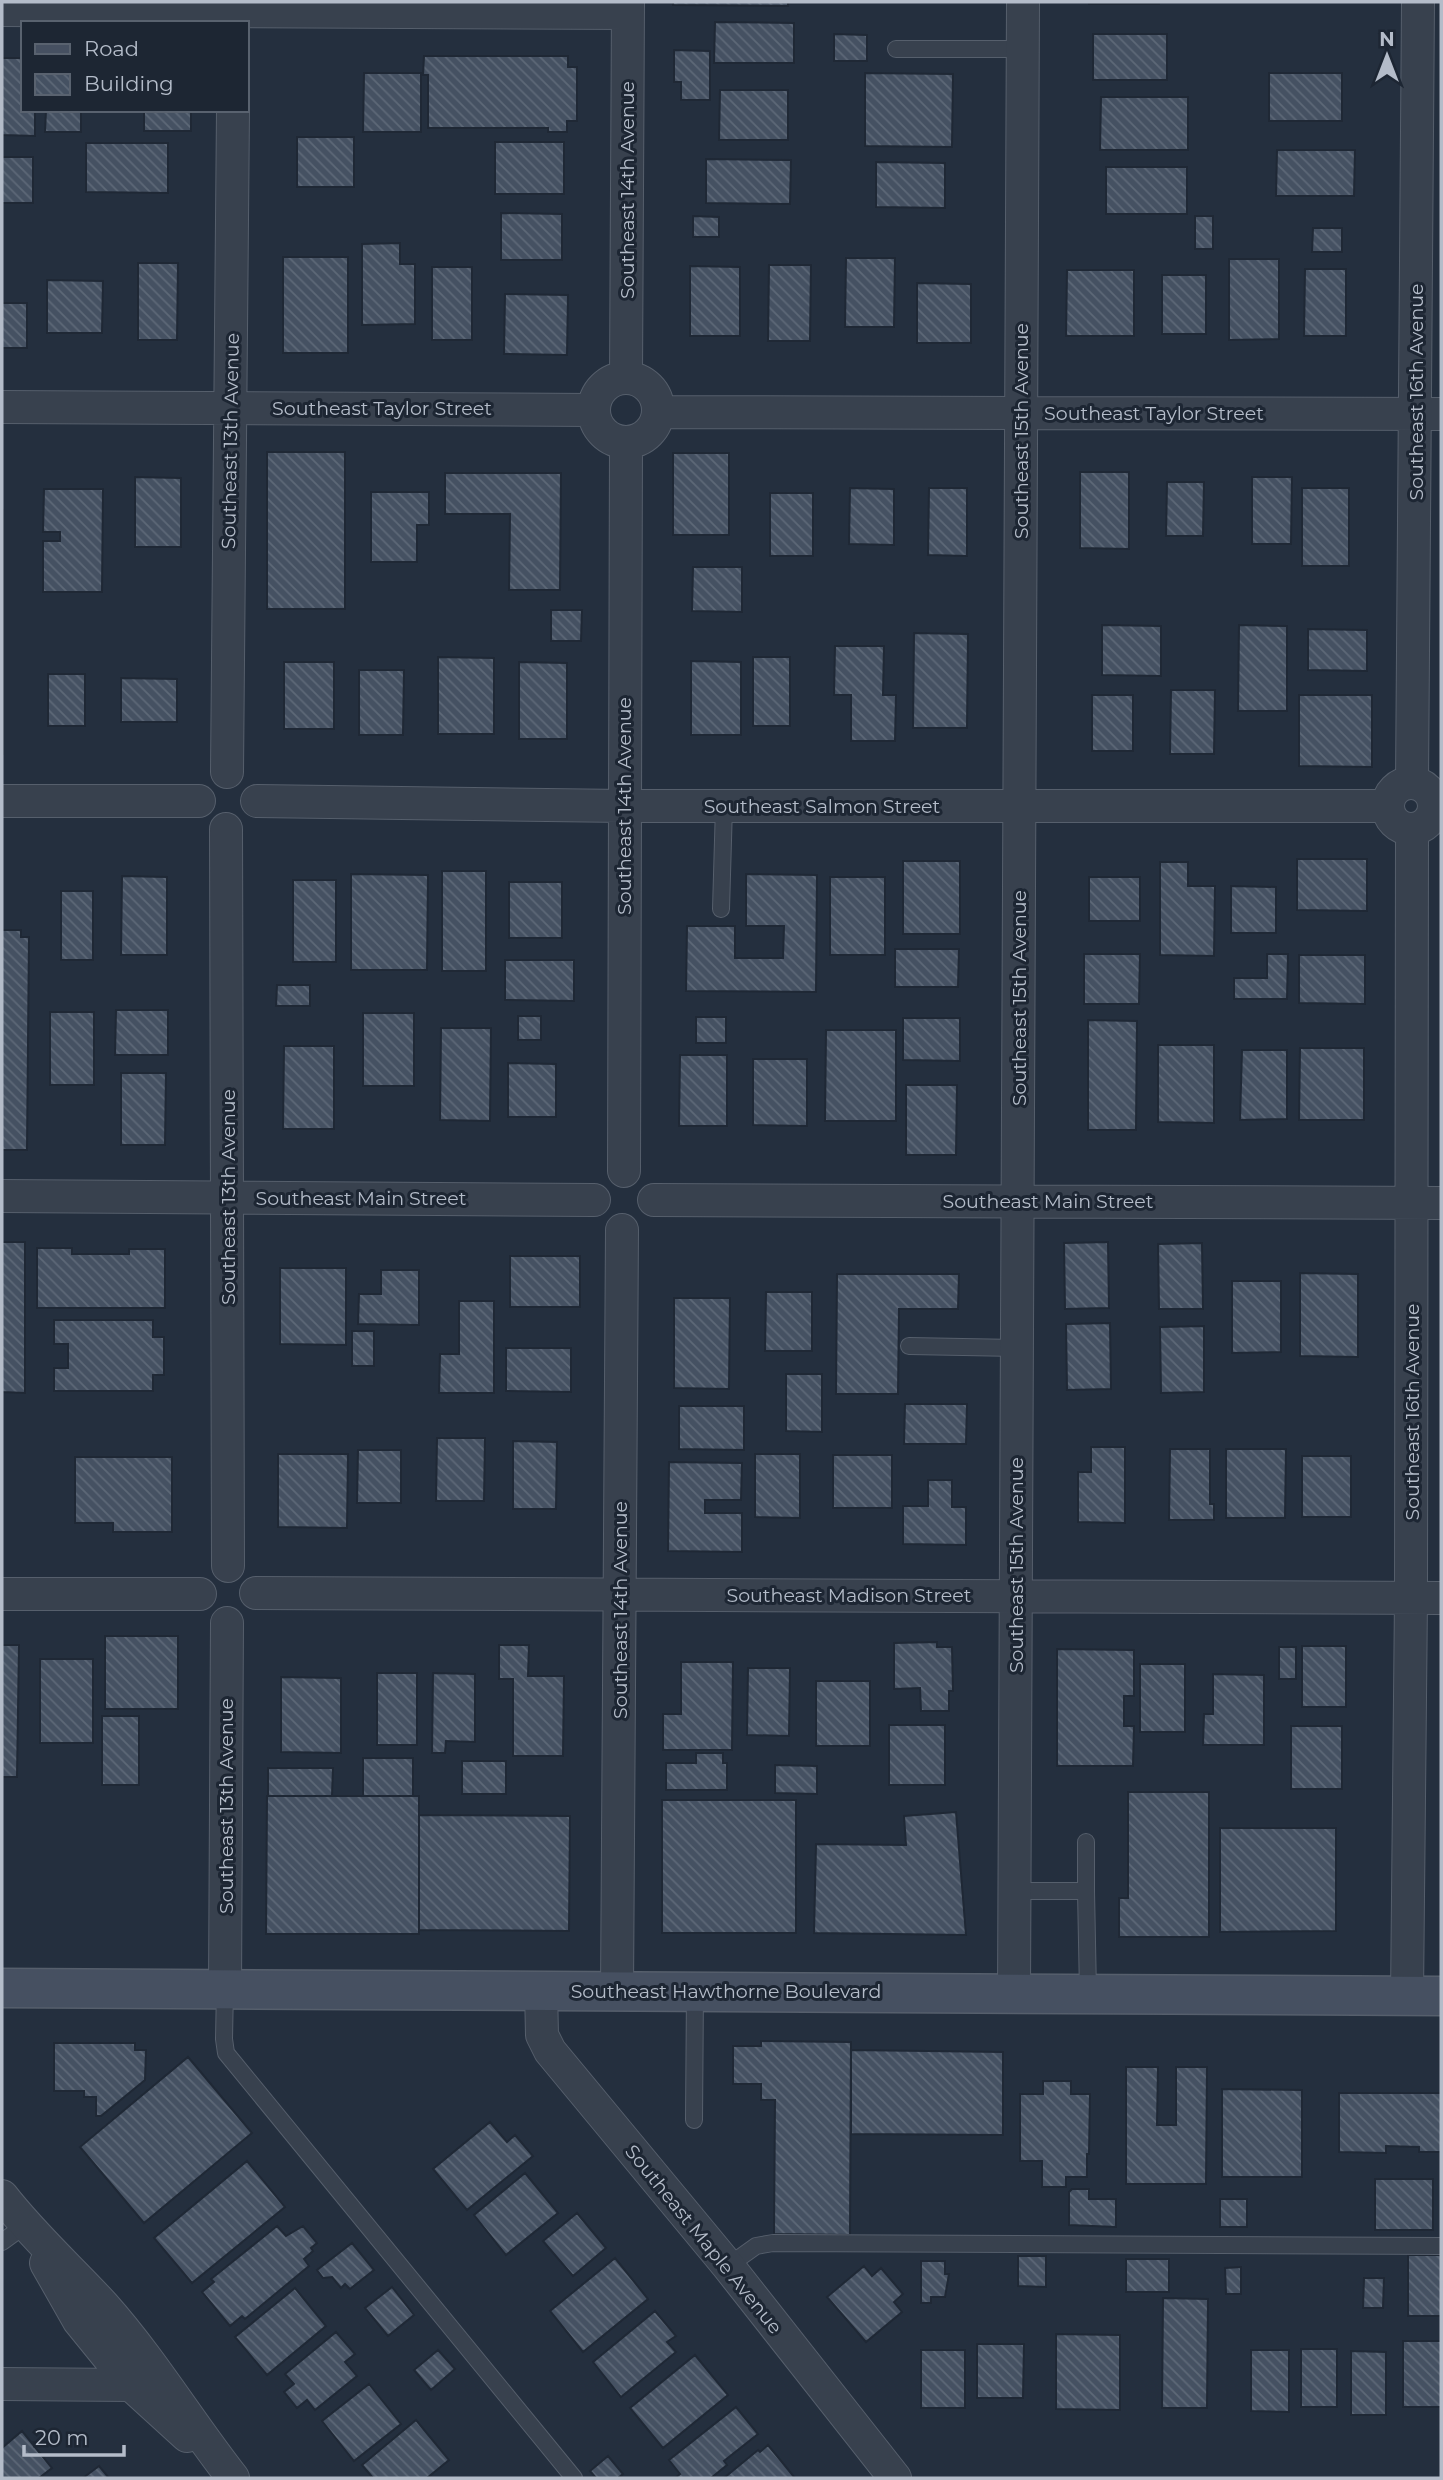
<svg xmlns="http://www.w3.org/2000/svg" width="1443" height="2480" font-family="Montserrat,sans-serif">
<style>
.building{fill:url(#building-back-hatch);stroke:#1f2835;stroke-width:2}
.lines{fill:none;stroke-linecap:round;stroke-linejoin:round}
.service-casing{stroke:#565f6c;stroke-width:18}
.minor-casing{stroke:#565f6c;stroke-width:34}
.secondary-casing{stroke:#565f6c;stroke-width:41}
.service{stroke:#38414e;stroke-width:16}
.minor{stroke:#38414e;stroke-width:32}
.secondary{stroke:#465061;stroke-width:38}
.labels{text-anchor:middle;stroke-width:6;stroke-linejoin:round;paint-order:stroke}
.street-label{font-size:19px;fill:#b4bcc9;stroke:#1d2633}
</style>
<defs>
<pattern id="building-back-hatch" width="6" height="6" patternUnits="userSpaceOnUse" patternTransform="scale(1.75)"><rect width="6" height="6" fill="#455162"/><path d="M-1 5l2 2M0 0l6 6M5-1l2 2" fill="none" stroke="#5d6877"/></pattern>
</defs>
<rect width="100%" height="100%" fill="#242f3e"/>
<!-- building -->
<path class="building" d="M673 2H788V6L673 5Z
M1089 2H1159V4H1089Z
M715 22 794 23V63H714Z
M834 34 867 35V61H834Z
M1093 34H1167V80H1093Z
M674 50 710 51V100H681V82H674Z
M424 56H568V67H577V121H567V132H548V128H428V75H423Z
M2 58H23V110H35V136L2 135Z
M364 73H421V132H363Z
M865 73 953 74 952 147 865 146Z
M1269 73H1342V121H1269Z
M720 90H788V140H719Z
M1101 97H1188V150H1100Z
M46 110H81V132H45Z
M144 110H191V131H144Z
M297 137H354V187H297Z
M495 142H564V194H495Z
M86 143H168V193L86 192Z
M1277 150H1355L1354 196H1276Z
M2 157H33V203H2Z
M706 159 791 160 790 204 706 203Z
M876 162 945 163V208L876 207Z
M1106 167H1187V214H1106Z
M501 213 562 214V260H501Z
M693 216 719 217V237H693Z
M1195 216H1213V249H1195Z
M1313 228H1342V252H1312Z
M400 243V264H415V324L362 325V244Z
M283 257H348V353H283Z
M846 258H895L894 327H845Z
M1229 259H1279V339L1229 340Z
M138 263H178L177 340H138Z
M769 265H811L810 341H768Z
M690 266 740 267V336H690Z
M432 267H472V340H432Z
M1305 269H1346V336H1304Z
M1067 270H1134V336H1066Z
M1162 275H1206V334H1162Z
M47 280 103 281 102 333H47Z
M917 283 971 284V343H917Z
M505 294 568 295 567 355 504 354Z
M2 303H27V348H2Z
M267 452H345V609H267Z
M673 453H729V535H673Z
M1080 472H1129V549L1080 548Z
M445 473H561L560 590H509L510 514H445Z
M135 477 181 478V547H135Z
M1252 477H1292L1291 544H1252Z
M1167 482H1204L1203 536H1166Z
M850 488 894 489V545L849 544Z
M929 488H967V556L928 555Z
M1302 488H1349V566H1302Z
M44 489H103L102 592H43V541H60V532H43Z
M371 492H429V525H417V562H371Z
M770 493H813V556H770Z
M2 510H3V754H2Z
M693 567H742V612L692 611Z
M551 610H582L581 641H551Z
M1102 625 1161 626V676L1102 675Z
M1239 625 1287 626V711H1238Z
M1308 629 1367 630V671L1308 670Z
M914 633 968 634 967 728H913Z
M835 646H884L883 695H896L895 741H851V695H834Z
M438 657 494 658V734H438Z
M753 657H790V726H753Z
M691 661 741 662V735H691Z
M284 662H334V729H284Z
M519 662 567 663V739H519Z
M359 670H404L403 735H359Z
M48 674H85V726H48Z
M121 678 177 679V722H121Z
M1171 690H1215L1214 754H1170Z
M1092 695H1133V751H1092Z
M1299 695H1372V767L1299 766Z
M1297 859H1367V911L1297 910Z
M903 861H960V934H903Z
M1160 862H1188V886H1215L1214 956 1160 955Z
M442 871H486V971H442Z
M351 874 428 875 427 970H351Z
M746 874 817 875 816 992 686 991 687 926H735V958H783L784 926H746Z
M122 876 167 877V955H121Z
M830 877H885V955H830Z
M1089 877H1140V921H1089Z
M293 880H336V962H293Z
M509 882H562V938H509Z
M1231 886 1276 887V933H1231Z
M61 891H93V960H61Z
M2 930H21V937H29L27 1150H2Z
M895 949H959L958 987H895Z
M1084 954H1140L1139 1004H1084Z
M1267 954H1288L1287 999H1234V978H1267Z
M1299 955H1365V1004L1299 1003Z
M505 960H574V1001L505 1000Z
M277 985H310V1006H276Z
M116 1010H168V1055H115Z
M50 1012H94V1085H50Z
M363 1013H414V1086H363Z
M518 1016H541V1040H518Z
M696 1017H726V1043H696Z
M903 1018H960V1061L903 1060Z
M1088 1020 1137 1021 1136 1130H1088Z
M441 1028H491L490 1121 440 1120Z
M826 1030H896V1121H825Z
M1158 1045H1214V1123L1158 1122Z
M284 1046H334V1129H283Z
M1300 1048H1364V1120H1299Z
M1242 1050H1287V1119L1240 1120Z
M680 1055H727V1126H679Z
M753 1059H807V1126L753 1125Z
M508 1063 556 1064V1117H508Z
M121 1073H166L165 1145H121Z
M906 1085H957L956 1155H906Z
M2 1242H25V1393L2 1392Z
M1108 1242 1109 1308 1065 1309 1064 1243Z
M1202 1243 1203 1309H1159L1158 1244Z
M37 1248H72V1254H129V1249H165V1308H37Z
M510 1256H580V1307H510Z
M280 1268H346V1345L280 1344Z
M381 1270H419V1325L358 1324 359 1294H381Z
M1300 1273 1358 1274V1357L1300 1356Z
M837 1274H959L958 1309H899L898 1394H836Z
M1232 1281H1281V1352L1232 1353Z
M766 1292H812V1351H765Z
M674 1298H730L729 1389 674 1388Z
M459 1301H494V1393H439L440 1354H459Z
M54 1320H153V1337H164V1375H153V1391H54V1368H68V1344H54Z
M1110 1323 1111 1389 1067 1390 1066 1324Z
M1204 1326V1392L1161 1393 1160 1327Z
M352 1331H374V1366H352Z
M506 1348H571V1392L506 1391Z
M786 1374H822V1432L786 1431Z
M905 1404H967L966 1444H904Z
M679 1406H744V1450L679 1449Z
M437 1438H485L484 1501H436Z
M513 1441 557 1442 556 1509H513Z
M1091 1447H1125V1523L1078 1522V1472H1091Z
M1170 1449H1210V1504H1214V1520H1169Z
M1226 1449H1286L1285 1518H1226Z
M358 1450H401V1503H357Z
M278 1454H348L347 1528 278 1527Z
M755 1454H800V1518L755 1517Z
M833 1455H892V1508H833Z
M1302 1456H1351V1517H1302Z
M75 1457H172V1532H113V1523H75Z
M669 1462 742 1463 741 1500H705V1513H742V1552L668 1551Z
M928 1480H952V1507H966V1545L903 1544V1506H928Z
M105 1636H178V1709H105Z
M937 1642V1647H952L953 1691H949V1711H921L920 1688 894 1689V1643Z
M2 1645H19L17 1777H2Z
M499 1645H529L528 1676H564L563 1756H513V1679H499Z
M1302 1646H1346V1707H1302Z
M1279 1647H1296V1679H1279Z
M1057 1649 1134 1650V1696H1124V1726H1134L1133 1766H1057Z
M40 1659H93V1743H40Z
M681 1662H733L732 1750H663V1714H681Z
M1140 1664H1185V1732H1140Z
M748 1668H790L789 1736 747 1735Z
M377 1673H417V1745H377Z
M433 1673 475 1674V1742L446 1741 445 1753H432Z
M1213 1674 1264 1675V1745H1203L1204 1714H1213Z
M281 1677 341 1678V1753L281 1752Z
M816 1681H870V1746H816Z
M102 1716H139V1785H102Z
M889 1725H945V1785H889Z
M1291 1726H1342V1789H1291Z
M696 1753H723V1763H727V1790H666V1763H696Z
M363 1758H413V1796H363Z
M462 1761H506V1794H462Z
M775 1765 817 1766V1794L775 1793Z
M268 1768H333L332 1796H268Z
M1128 1792H1209V1937H1119V1898H1128Z
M267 1796H419V1934H266Z
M662 1800H796V1933H662Z
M956 1812 966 1935 814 1933 816 1844 906 1845 904 1816Z
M419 1815 570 1816 569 1931 419 1930Z
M1220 1828H1336V1931L1220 1932Z
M761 2041 851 2042 850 2235 774 2234 775 2100H761V2084H733V2046H761Z
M54 2043H135V2050H146L145 2080 101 2116H96V2097H84V2091H54Z
M851 2050 1003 2052V2135L851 2134Z
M188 2057 252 2133 144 2223 80 2147Z
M1126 2067H1158L1157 2125H1176V2067H1207L1206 2184H1126Z
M1043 2081H1071V2094H1090L1089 2154H1087V2177H1066V2187H1042V2161H1020V2094H1043Z
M1222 2089 1302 2090V2177H1222Z
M1339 2093H1441V2152H1419V2147L1386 2146V2153L1339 2152Z
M490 2122 507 2142 515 2135 533 2156 467 2210 433 2169Z
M247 2161 285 2207 192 2283 154 2238Z
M525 2173 558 2213 506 2255 474 2215Z
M1375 2179H1433V2230H1375Z
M1072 2189H1089V2199H1116V2227L1069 2225V2192Z
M1220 2199H1247V2227H1220Z
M577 2213 606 2248 573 2276 543 2241Z
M277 2226 286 2236 303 2226 317 2243 311 2248 313 2251 304 2259 309 2266 245 2319 242 2316 230 2326 202 2292 214 2282 211 2279Z
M352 2243 374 2270 350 2289 345 2284 341 2288 332 2277 323 2278 317 2270Z
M1408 2255H1441V2316H1408Z
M1018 2256H1046V2287L1018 2286Z
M615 2258 648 2299 583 2352 550 2311Z
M1126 2259H1169V2292H1126Z
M921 2261H945V2274H949L945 2297H931V2303H921Z
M864 2266 872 2276 881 2268 903 2294 894 2302 902 2312 866 2342 827 2297Z
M1241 2267V2294H1226L1225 2268Z
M1364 2278H1384L1383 2308H1363Z
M392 2287 414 2315 388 2336 365 2308Z
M295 2288 326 2326 267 2375 235 2337Z
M1163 2298 1208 2299 1207 2408H1162Z
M655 2311 676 2336 667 2342 676 2352 621 2397 593 2362Z
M336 2332 355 2354 345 2362 357 2376 315 2410 307 2400 297 2408 284 2392 294 2384 285 2374Z
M1056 2334 1120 2335V2410L1056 2409Z
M1403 2341H1441V2407H1403Z
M977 2344H1024L1023 2398H977Z
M1301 2349H1337V2407H1301Z
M438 2350 455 2369 431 2390 414 2370Z
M921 2350H965V2408H921Z
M1251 2350H1289V2412L1251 2411Z
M1351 2351 1386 2352V2415H1351Z
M695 2355 728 2395 663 2448 630 2408Z
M369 2384 401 2424 354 2461 322 2421Z
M736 2407 758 2434 724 2461 727 2465 711 2478H675L680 2474 669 2460Z
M416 2420 449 2460 427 2478H373L362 2465Z
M22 2431 52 2468 39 2478H2V2448Z
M768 2445 795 2478H724L758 2450 760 2452Z
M608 2456 623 2474 618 2478H596L590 2471Z
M99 2466 109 2478H83Z"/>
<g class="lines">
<!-- service casing -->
<g class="service-casing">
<path id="service" d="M896 49H1023
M721 909 724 806
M909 1346 1017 1348
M1086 1842V1891
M1015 1891H1086L1088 1993
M225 1988 224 2039 226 2053 574 2478
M694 2120 695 1991
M2 2242 24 2226
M728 2266 756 2246 773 2243 1441 2246"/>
</g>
<!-- minor casing -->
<g class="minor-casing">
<path id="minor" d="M2 10 628 13
M594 410a32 32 0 1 1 64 0a32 32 0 1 1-64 0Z
M626 378 628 2
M2 407 594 410
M658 412 1441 414
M227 772 233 110
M1412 782 1418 2
M1388 806a23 23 0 1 1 46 0a23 23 0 1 1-46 0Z
M2 801H199
M257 801 624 806H1387
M226 829 228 1566
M624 1171 626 442
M2 1196 594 1200
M654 1200 1441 1203
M256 1593 1441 1598
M2 1594H200
M225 1988 227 1623
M541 1990 542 2035 550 2051 728 2266 895 2478
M617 1991 622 1230
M1014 1993 1023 2
M1407 1996 1411 1598 1412 829
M2 2196C33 2236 70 2269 104 2306 152 2360 189 2422 233 2478
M46 2263 79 2321 131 2385 187 2436
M2 2384 131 2385"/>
</g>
<!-- secondary casing -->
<g class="secondary-casing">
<path id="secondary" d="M2 1988 1441 1996"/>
</g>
<!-- service -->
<use href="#service" class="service"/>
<!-- minor -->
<use href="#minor" class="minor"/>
<!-- secondary -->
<use href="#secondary" class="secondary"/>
</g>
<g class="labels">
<!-- street labels -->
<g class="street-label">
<text transform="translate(627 190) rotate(-90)" y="7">Southeast 14th Avenue</text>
<text transform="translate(1416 392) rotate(-90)" y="7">Southeast 16th Avenue</text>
<text x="382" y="415">Southeast Taylor Street</text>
<text x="1154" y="420">Southeast Taylor Street</text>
<text transform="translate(1021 431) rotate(-90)" y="7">Southeast 15th Avenue</text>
<text transform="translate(230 441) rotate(-89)" y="7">Southeast 13th Avenue</text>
<text transform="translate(624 806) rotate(-90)" y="7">Southeast 14th Avenue</text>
<text x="822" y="813">Southeast Salmon Street</text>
<text transform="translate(1019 998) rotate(-90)" y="7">Southeast 15th Avenue</text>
<text transform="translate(228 1197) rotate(-90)" y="7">Southeast 13th Avenue</text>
<text x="361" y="1205">Southeast Main Street</text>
<text x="1048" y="1208">Southeast Main Street</text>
<text transform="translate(1412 1412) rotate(-90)" y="7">Southeast 16th Avenue</text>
<text transform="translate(1016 1565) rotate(-90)" y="7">Southeast 15th Avenue</text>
<text x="849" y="1602">Southeast Madison Street</text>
<text transform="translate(620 1610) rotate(-90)" y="7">Southeast 14th Avenue</text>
<text transform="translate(226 1806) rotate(-90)" y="7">Southeast 13th Avenue</text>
<text x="726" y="1998">Southeast Hawthorne Boulevard</text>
<text transform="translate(704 2239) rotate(51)" y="7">Southeast Maple Avenue</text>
</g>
</g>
<!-- border -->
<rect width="1443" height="2480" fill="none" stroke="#b4bcc9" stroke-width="7"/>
<!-- legend -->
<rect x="21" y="21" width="228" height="91" fill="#1d2633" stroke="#59626f" stroke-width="2"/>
<rect x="35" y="44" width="35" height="10" fill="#465061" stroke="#59626f" stroke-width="2"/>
<text x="84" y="56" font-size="21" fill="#b4bcc9">Road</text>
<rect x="35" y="74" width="35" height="21" fill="url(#building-back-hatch)" stroke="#59626f" stroke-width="2"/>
<text x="84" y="91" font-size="21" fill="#b4bcc9">Building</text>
<!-- north arrow -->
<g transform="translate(1387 56)" stroke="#1d2633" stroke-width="5" paint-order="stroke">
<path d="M0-5L12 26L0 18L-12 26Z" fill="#b4bcc9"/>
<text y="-10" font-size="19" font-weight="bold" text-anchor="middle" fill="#b4bcc9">N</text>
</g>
<!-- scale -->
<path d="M24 2445v10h100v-10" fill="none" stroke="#b4bcc9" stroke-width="3.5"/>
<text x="35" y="2445" font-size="21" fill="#b4bcc9" stroke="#1d2633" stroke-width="5" paint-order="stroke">20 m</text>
</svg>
